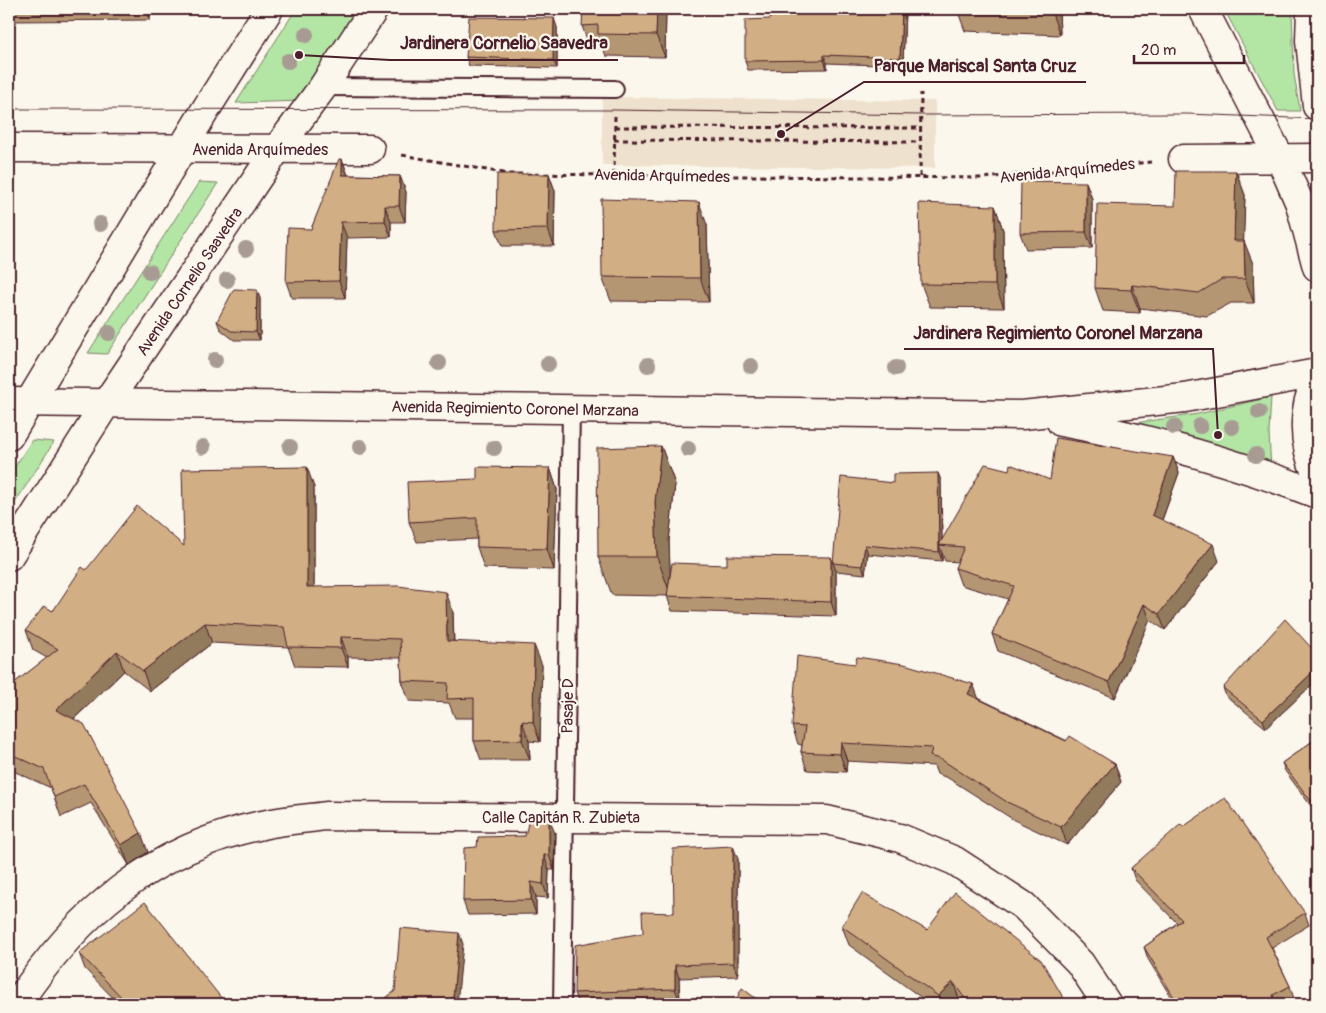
<svg xmlns="http://www.w3.org/2000/svg" width="1326" height="1013" font-family="Pangolin,sans-serif">
<style>
.built{fill:#eee1cd}
.green{fill:#b3e5a5;stroke:#7e8268}
.lines{fill:none;stroke-linecap:round;stroke-linejoin:round}
.service-casing{stroke:#4a1f2b;stroke-width:20}
.minor-casing{stroke:#4a1f2b;stroke-width:31}
.tertiary-casing{stroke:#4a1f2b;stroke-width:31}
.path{stroke:#4a1f2b;stroke-width:3;stroke-dasharray:5 4;stroke-linecap:butt}
.service{stroke:#fbf7ec;stroke-width:16}
.minor{stroke:#fbf7ec;stroke-width:28}
.tertiary{stroke:#fbf7ec;stroke-width:28}
.tram{stroke:#4a1f2b;stroke-width:1}
.tree{fill:#a89b93}
.wall{fill:#b49672;stroke:#4a1f2b}
.shaded-wall{fill:#927a5c;stroke:#4a1f2b}
.building{fill:#d1ae84;stroke:#4a1f2b}
.labels{text-anchor:middle;stroke-width:4.5;stroke-linejoin:round;paint-order:stroke}
.street-label{font-size:16px;fill:#4a1f2b;stroke:#fbf7ec}
.leader{fill:none;stroke:#4a1f2b;stroke-width:2}
.callout-dot{fill:#4a1f2b;stroke:#fbf7ec;stroke-width:2}
.callout-label{font-size:18px;text-anchor:middle;font-weight:bold;fill:#4a1f2b;stroke:#fbf7ec;stroke-width:4.5;stroke-linejoin:round;paint-order:stroke}
</style>
<rect width="100%" height="100%" fill="#fbf7ec"/>
<filter id="ink" filterUnits="userSpaceOnUse"><feTurbulence type="fractalNoise" baseFrequency=".02" numOctaves="2"/><feDisplacementMap in="SourceGraphic" scale="10" xChannelSelector="R" yChannelSelector="G"/><feConvolveMatrix kernelMatrix="1 2 1 2 8 2 1 2 1" color-interpolation-filters="sRGB"/></filter>
<g filter="url(#ink)">
<!-- built -->
<path class="built" d="M602 97 935 101V168L602 165Z"/>
<!-- green -->
<path class="green" d="M296 9H362L303 101 236 103Z
M1224 9H1292L1294 74 1300 111H1278Z
M199 182 218 183 107 354 88 353Z
M1271 397 1269 433 1271 470 1127 424 1198 414Z
M32 440 54 442 9 512V476Z"/>
<g class="lines">
<!-- service casing -->
<g class="service-casing">
<path id="service" d="M323 87 615 89
M562 1004 571 409"/>
</g>
<!-- minor casing -->
<g class="minor-casing">
<path id="minor" d="M1203 9 1281 160 1300 204 1317 267
M1311 9 1310 41 1317 106
M9 148 370 149
M1183 159 1317 158
M1317 377C1302 410 1302 442 1317 475
M9 402 1022 415 1185 398 1317 373
M1061 422C1149 438 1234 462 1317 494
M17 1004C77 913 153 848 262 825 283 820 305 819 326 816L827 820 900 838 955 861 1024 906 1080 963 1107 1004"/>
</g>
<!-- tertiary casing -->
<g class="tertiary-casing">
<path id="tertiary" d="M9 436 206 109 269 9
M9 556 105 405 277 149 323 87 374 9"/>
</g>
<!-- path -->
<path class="path" d="M615 127 921 128
M614 140 920 142
M402 155 509 174 983 178 1151 162
M614 175 615 115
M920 177 921 93"/>
<!-- service -->
<use href="#service" class="service"/>
<!-- minor -->
<use href="#minor" class="minor"/>
<!-- tertiary -->
<use href="#tertiary" class="tertiary"/>
<!-- tram -->
<path class="tram" d="M9 109 615 110 921 115 1187 114 1317 119"/>
</g>
<!-- trees -->
<g class="tree">
<circle cx="306" cy="35" r="8"/>
<circle cx="288" cy="61" r="8"/>
<circle cx="100" cy="224" r="8"/>
<circle cx="246" cy="249" r="8"/>
<circle cx="150" cy="272" r="8"/>
<circle cx="227" cy="280" r="8"/>
<circle cx="109" cy="333" r="8"/>
<circle cx="215" cy="360" r="8"/>
<circle cx="439" cy="363" r="8"/>
<circle cx="548" cy="364" r="8"/>
<circle cx="648" cy="365" r="8"/>
<circle cx="751" cy="366" r="8"/>
<circle cx="896" cy="368" r="8"/>
<circle cx="1259" cy="412" r="8"/>
<circle cx="1200" cy="426" r="8"/>
<circle cx="1174" cy="427" r="8"/>
<circle cx="1232" cy="427" r="8"/>
<circle cx="203" cy="447" r="8"/>
<circle cx="290" cy="447" r="8"/>
<circle cx="360" cy="447" r="8"/>
<circle cx="494" cy="448" r="8"/>
<circle cx="688" cy="449" r="8"/>
<circle cx="1256" cy="455" r="8"/>
</g>
<!-- wall -->
<path class="wall" d="M9 9H150V20L11 21 9 15Z
M666 9 665 57 606 56 603 48H590L582 26Z
M905 9 903 66 827 63V69L748 70 745 61 770 19Z
M957 9H1059L1060 35 965 31Z
M557 27V68L469 66 466 57Z
M342 159 348 175 400 176 406 192 405 222H391V237L347 238 345 298H292L286 282 311 229Z
M1236 171 1245 195 1243 241 1253 264 1254 303H1231L1207 316 1140 308V313L1103 311 1095 288 1175 206Z
M549 174 555 191 554 246H502L496 230Z
M1086 182 1092 199V248L1026 249 1020 233Z
M995 206 1003 230 1004 308 930 307 921 284Z
M707 225 709 302 611 301 602 277Z
M260 298V340H234L220 329 217 321Z
M661 446 675 484 669 541 670 575 727 565 833 563 893 483 938 473 941 481 942 540 1050 480 1173 457 1179 473 1162 520 1219 561 1165 630 1150 620 1115 698 998 651 992 634 1008 599 961 585 955 568 958 562 945 561 942 553V561L868 554 865 574 836 571V616L672 611 667 596 612 595 598 557Z
M550 468 557 489 554 570 484 568 477 547V539L417 542 409 522 477 479Z
M314 487V587L453 612 454 641 542 665 540 742 529 741 530 760H481L474 741V718H455L449 703 409 701 402 681 401 658 348 657V667L295 666 288 647 212 643 150 691 124 671 74 719 148 852 129 865 91 803 61 817 51 788 9 769V687L47 658 33 650 26 630 53 611 86 570 184 546Z
M1317 654V680L1266 728 1226 696 1223 688Z
M973 684 978 698 1115 764 1121 782 1067 845 1014 820 948 778 937 774 934 766 847 761 846 772 807 770 801 752 802 745 798 744 792 726Z
M1317 738V808L1314 810 1285 771 1282 763Z
M1183 827 1305 913 1309 925 1272 948 1290 986 1294 999 1284 1004H1175L1148 959 1144 947 1177 923 1135 880 1131 868Z
M555 833 554 870H549L548 898 536 897V914L468 915 463 901 477 847 525 836Z
M738 859V976L679 978 680 1002 624 1004H578L574 993 643 933 674 913Z
M842 926 927 930 1067 1004H962L960 1001 957 1004H930L849 945Z
M79 953 226 1004H119L85 969Z"/>
<!-- shaded-wall -->
<path class="shaded-wall" d="M146 9H150V20Z
M657 9H666L665 57 656 35Z
M902 9H905L903 66 900 58Z
M1051 9H1059L1060 35 1051 11Z
M554 18 557 27V68L553 60Z
M824 55 827 63V69L824 60Z
M342 159 348 176 342 175Z
M1236 171 1245 195 1243 264 1234 241Z
M549 174 555 191 554 246 548 229Z
M400 176 406 192 405 222 399 206Z
M1086 182 1092 199V248L1086 232Z
M699 202 707 225 709 302 700 278Z
M385 206 391 222V237L385 221Z
M995 206 1003 230 1004 308 995 285Z
M341 222 347 238 345 298 339 281Z
M1244 241 1253 264 1254 303 1245 279Z
M1132 285 1140 308V313L1131 290Z
M257 290 260 298V340L256 332Z
M661 446 675 484 669 541 671 596 657 557 655 502Z
M1173 457 1179 473 1158 531 1152 515Z
M307 467 314 487V607L307 587Z
M550 468 557 489 554 570 547 549Z
M938 473 941 481 942 545H939Z
M1213 544 1219 561 1165 630 1159 614Z
M865 545 868 554 865 574 862 566Z
M939 545 942 553V561L939 552Z
M831 557 836 571V616L831 602Z
M446 592 453 612 454 661 447 641Z
M1144 604 1150 620 1115 698 1109 682Z
M205 623 212 643 150 691 143 671Z
M341 637 348 657V667L341 648Z
M534 645 542 665 540 742 533 722Z
M117 651 124 671 63 729 56 710Z
M1317 668V680L1266 728 1263 720Z
M973 684 980 702 968 694Z
M522 721 529 741 530 760 522 740Z
M841 743 847 761 846 772 840 754Z
M1115 764 1121 782 1067 845 1061 827Z
M1317 797V808L1314 810 1311 801Z
M549 819 555 833 554 870 549 855Z
M141 833 148 852 129 865 121 845Z
M733 846 738 859V976L733 963Z
M544 855 549 870 548 898 543 884Z
M531 882 536 897V914L531 900Z
M459 933 463 944 457 1004 453 998Z
M675 965 679 978 680 1002 675 989Z
M953 982 960 1001 957 1004H941L938 996Z"/>
<!-- building -->
<path class="building" d="M583 9H657L656 35 598 34V25L582 26Z
M771 9H902L900 58 824 55V60L745 61V20L770 19Z
M998 9H1051V11Z
M469 17 554 18 553 60 466 57Z
M339 159H342V175L400 176 399 206H385V221L341 222 339 281 286 282 288 228 311 229Z
M1176 171H1236L1234 241H1244L1245 279H1222L1199 293 1132 285 1131 290 1095 288 1097 204 1175 206Z
M497 174H549L548 229 496 230Z
M1021 181 1086 182V232L1020 233Z
M601 199 699 202 700 278 602 277Z
M919 203 995 206V285L921 284Z
M234 289 257 290 256 332 231 331 217 321Z
M1056 438 1173 457 1152 515 1213 544 1159 614 1144 604 1109 682 992 634 1014 586 955 568 964 547 939 545 985 464 1009 470 1010 464 1050 480Z
M661 446 655 502 657 557H598L597 448Z
M307 467V587L398 586 446 592 447 641 534 645 533 722 522 721V740L474 741V698L447 699 448 683 402 681 400 639 341 637V648L288 647 284 627 205 623 143 671 117 651 56 710 84 724 141 833 121 845 84 784 54 797 44 769 9 753V687L58 649 26 630 44 606 53 611 82 567 86 570 137 506 184 546 182 469Z
M477 467 550 468 547 549 477 547V518L409 522 407 482 477 479Z
M938 473 939 552 865 545 862 566 833 563 841 477 893 483V474Z
M727 556 831 557V602L667 596 672 563 727 565Z
M1285 619 1317 654V668L1263 720 1223 688Z
M797 656 855 664 857 657 904 664 973 684 968 694 1066 741 1070 736 1115 764 1061 827 1007 802 942 760 930 756 932 748 841 743 840 754 801 752 805 727 792 726Z
M1317 738V797L1311 801 1282 763Z
M1225 798 1305 913 1266 937 1290 986 1273 995 1275 1004H1178L1144 947 1182 920 1131 868 1181 824 1183 827Z
M529 819H549V855H544L543 884 531 882V900L463 901 464 848 477 847 478 837 525 836Z
M733 846V963L675 965V989L574 993 575 945 643 933 642 912 674 913 673 849Z
M955 892 1041 960 1067 1004H969L953 982 938 996 842 926 862 893 927 930Z
M145 902 226 1004H128L79 953Z
M400 928 459 933 453 998 495 1001 551 1000 554 1002V1004H378L395 991Z
M742 988 763 1004H734Z"/>
</g>
<g class="labels">
<!-- street labels -->
<g class="street-label">
<text x="260" y="155">Avenida Arquímedes</text>
<text transform="translate(1067 170) rotate(-6)" y="6">Avenida Arquímedes</text>
<text transform="translate(662 175) rotate(1)" y="6">Avenida Arquímedes</text>
<text transform="translate(189 281) rotate(-56)" y="6">Avenida Cornelio Saavedra</text>
<text transform="translate(515 408) rotate(1)" y="6">Avenida Regimiento Coronel Marzana</text>
<text transform="translate(567 706) rotate(-89)" y="6">Pasaje D</text>
<text x="561" y="823">Calle Capitán R. Zubieta</text>
</g>
</g>
<!-- callouts -->
<path class="leader" d="M299 55L390 60H618M781 134L864 82H1086M1218 435L1213 349H904"/>
<g class="callout-dot">
<circle cx="299" cy="55" r="5"/>
<circle cx="781" cy="134" r="5"/>
<circle cx="1218" cy="435" r="5"/>
</g>
<g class="callout-label">
<text x="504" y="49">Jardinera Cornelio Saavedra</text>
<text x="975" y="72">Parque Mariscal Santa Cruz</text>
<text x="1058" y="339">Jardinera Regimiento Coronel Marzana</text>
</g>
<!-- margin -->
<rect width="1326" height="1013" fill="none" stroke="#fbf7ec" stroke-width="30"/>
<rect x="15" y="15" width="1296" height="983" fill="none" stroke="#4a1f2b" stroke-width="2" filter="url(#ink)"/>
<!-- scale -->
<path d="M1134 55v8h110v-8" fill="none" stroke="#4a1f2b" stroke-width="2.5"/>
<text x="1141" y="55" font-size="15" fill="#4a1f2b" stroke="#fbf7ec" stroke-width="4" paint-order="stroke">20 m</text>
</svg>
